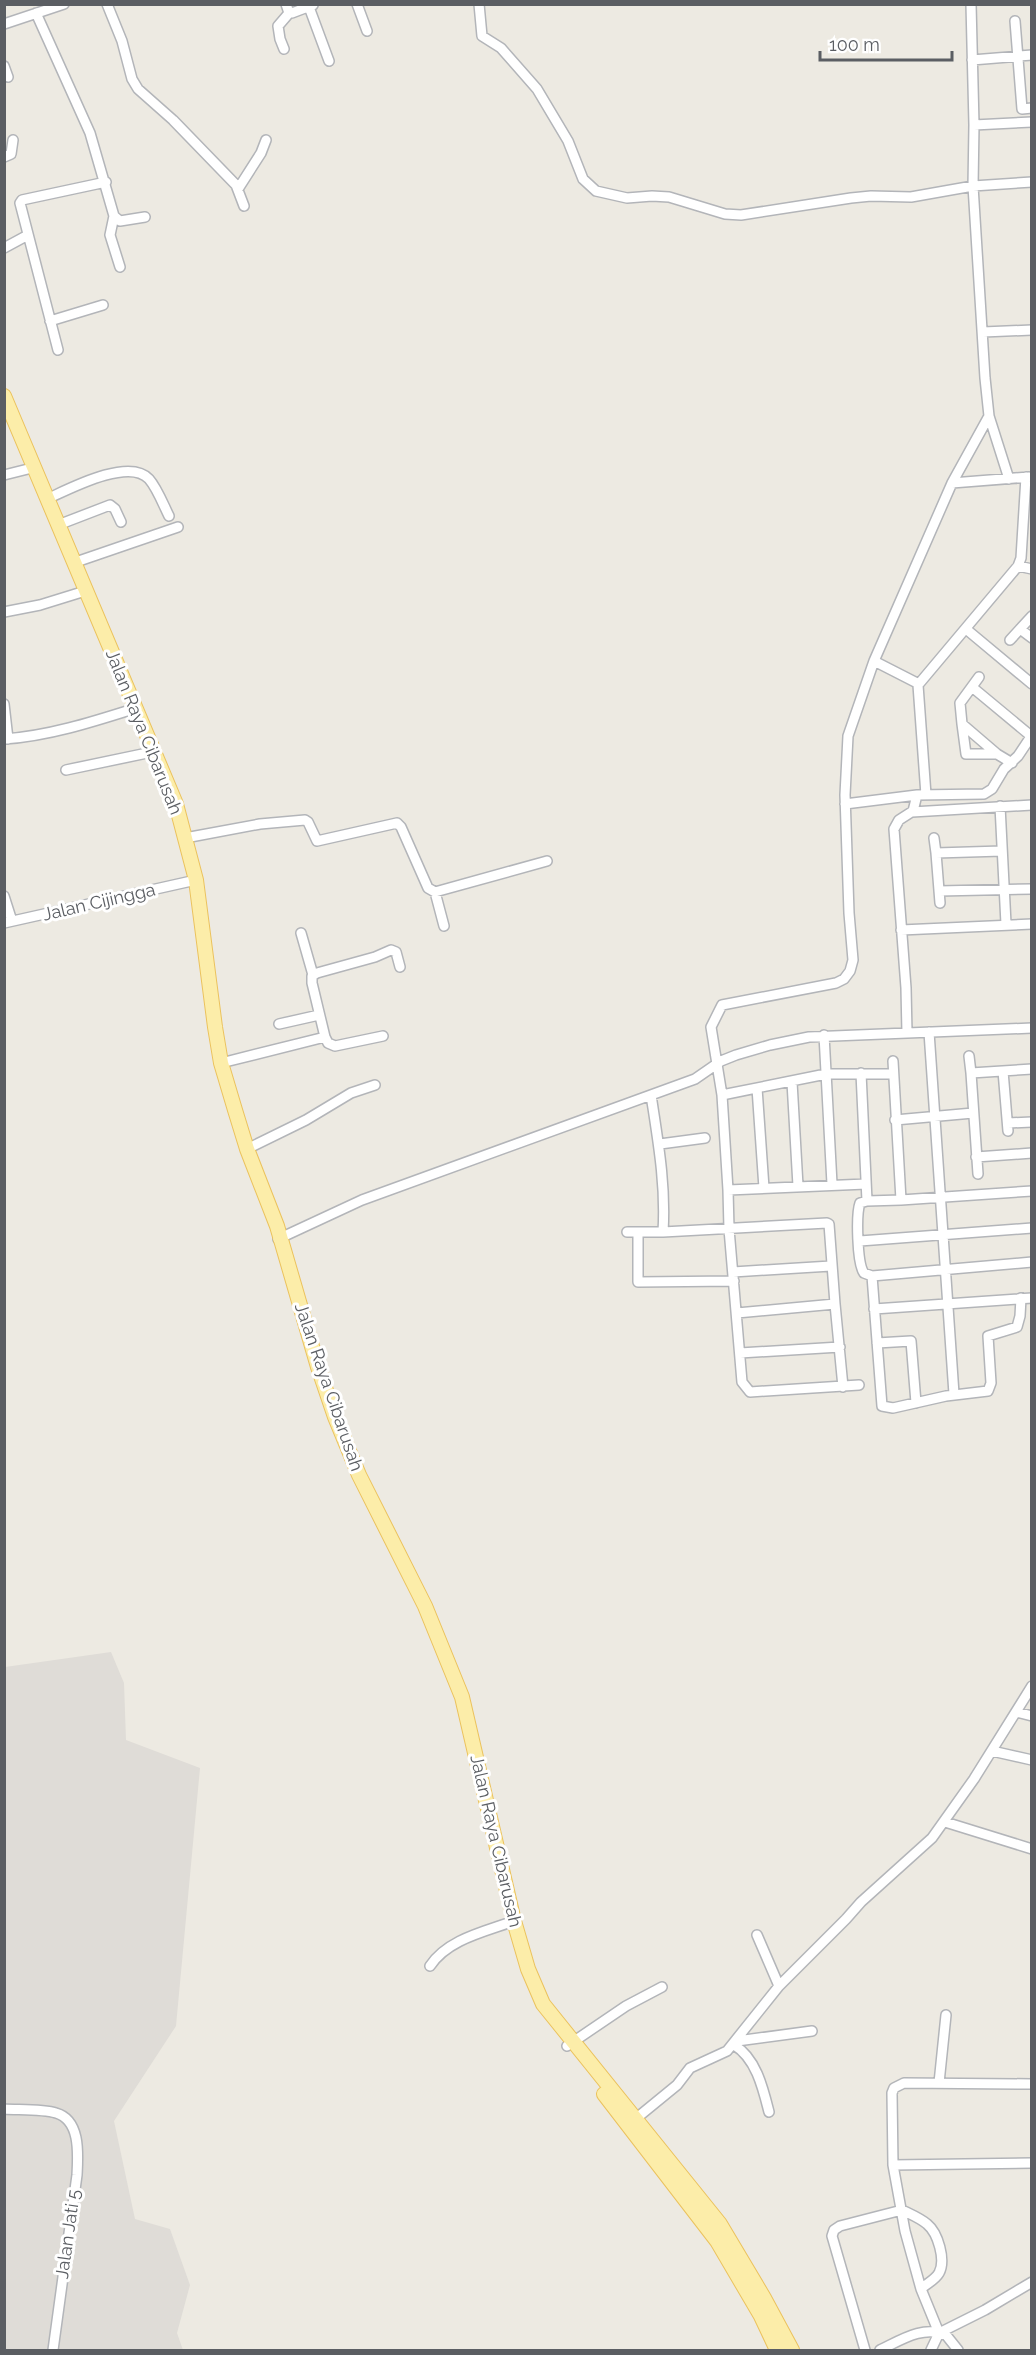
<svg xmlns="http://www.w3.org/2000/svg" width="1036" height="2355" font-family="Raleway,sans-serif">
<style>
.industrial{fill:#dfdcd7}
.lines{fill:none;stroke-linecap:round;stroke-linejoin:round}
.minor-casing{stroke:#b3b5b9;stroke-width:12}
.primary-casing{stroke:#ebc25d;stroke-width:16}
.minor{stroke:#fff;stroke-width:9}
.primary{stroke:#fceda9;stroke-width:14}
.labels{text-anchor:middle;stroke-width:6;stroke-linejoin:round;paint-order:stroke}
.street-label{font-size:18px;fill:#5b5e63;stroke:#fff}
</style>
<rect width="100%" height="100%" fill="#edeae2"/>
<!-- industrial -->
<path class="industrial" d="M111 1652 124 1683 126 1740 200 1768 176 2026 114 2121 135 2219 170 2229 190 2285 177 2333 183 2350H5V1667Z"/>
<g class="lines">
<!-- minor casing -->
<g class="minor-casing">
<path id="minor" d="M107 4 122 41 132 79 138 89 173 120 236 185 244 206
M286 4 288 10 292 13 313 5
M357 4 367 31
M479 4 482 36 501 48 537 89 568 141 583 179 596 191 627 198 652 196 669 197 725 214 741 215 851 198 871 196 911 197 973 186 1032 182
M971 4 974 125 973 186 985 378 989 416 1009 479
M309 7 329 61
M36 13 90 133 114 216 120 221 145 217
M1015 21 1022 109 1032 108
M4 24 64 4
M284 49 280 39 278 26 290 12
M972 60 1032 55
M4 66 8 77
M974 125 1032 122
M4 157 11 154 13 140
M238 189 261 153 266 140
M114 216 110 235 120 267
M4 248 28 235
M50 321 103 305
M983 332 1032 330
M58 350 20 203 22 200 106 182
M4 475 32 468
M952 483 1029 477
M47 499C69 489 129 457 149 479 157 488 163 504 169 516
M58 525 110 505 115 509 121 522
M73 563 178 527
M1018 566 1032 569
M4 612 40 605 82 592
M966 629 1032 684
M1020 629 1032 638
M1010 640 1032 616
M874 661 919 684
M979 677 960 703 962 724 997 754 1012 763
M972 687 1031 736
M4 704 8 739
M962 724 966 754H997
M4 739C48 736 92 722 133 709
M66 770 152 752
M926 795 918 685 1018 566 1021 558 1026 477
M845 804 917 795 984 794 992 789 1004 769 1018 756 1032 735
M1000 806 1006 924
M912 812 1032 805
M185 838 260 824 305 820 308 822 317 841 397 823 401 827 428 888 435 892 547 861
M934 838 936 853
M939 891 1032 889
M435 892 444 926
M4 896 12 921
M940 903 936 853 1002 851
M4 923 196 880
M901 930 1032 924
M301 933 313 975
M279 1024 319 1015
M929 1032 954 1394
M907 1033 906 988 894 829 899 820 913 811 917 795
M824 1035 832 1184
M325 1037 328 1043 335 1046 383 1036
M969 1056 971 1073
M893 1061 901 1200
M221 1063 325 1037 312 983V976L317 973 375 957 391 950 396 952 400 967
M1003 1071 1008 1131
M861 1073 867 1201
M792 1082 798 1186
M757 1088 764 1188
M651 1095C658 1141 666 1185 663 1232
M722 1095 826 1074H892
M895 1120 973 1113
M1008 1123 1032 1122
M660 1144 705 1138
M247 1149 306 1120 351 1093 375 1085
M976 1157 1032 1153
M978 1174 971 1073 1032 1069
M866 1184 728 1190 722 1095 711 1027 722 1005 836 983 844 979 850 971 853 960 849 913 845 795 848 736 874 661 952 483 989 416
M728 1190 729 1229 742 1382 750 1392 859 1385
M627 1232H663L827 1223 829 1224 835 1304
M638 1232V1282L734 1281
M278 1239 362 1200 695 1079 721 1061 736 1055 770 1045 809 1037 1032 1028
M860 1241 1032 1228
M733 1272 831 1266
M872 1276 1032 1262
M1021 1298 1020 1316 1017 1327 988 1336 991 1383 988 1391 946 1396 893 1408 882 1406 872 1276 864 1273C857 1264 856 1214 860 1203L867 1201 901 1200 1032 1191
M874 1309 1032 1298
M737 1313 835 1304 843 1387
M877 1343 911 1341 916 1403
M740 1353 840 1347
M1017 1712 1032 1716
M992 1751 1032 1760
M945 1822 1032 1849
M757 1935 779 1986
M430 1966C447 1940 483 1932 511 1922
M737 2041 812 2031
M734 2045C756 2058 763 2088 769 2112
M567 2046 626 2006 662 1987
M939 2083 946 2015
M4 2109C19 2110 43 2109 56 2113 81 2120 78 2155 77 2175L53 2350
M633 2121 677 2085 690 2068 727 2051 779 1986 846 1919 861 1902 932 1838 974 1779 1032 1686
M893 2165 1032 2163
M939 2333 921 2289 905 2231 893 2165 892 2093 894 2088 904 2083 1032 2084
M865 2350 832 2236 834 2230 840 2226 902 2210C910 2214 920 2218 927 2224 938 2233 946 2260 939 2273 935 2280 926 2284 921 2289
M880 2350C901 2340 923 2325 946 2335L958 2350
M931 2350 939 2333 985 2310 1032 2282"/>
</g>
<!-- primary casing -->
<g class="primary-casing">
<path id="primary" d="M4 396 176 804 196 880 215 1027 221 1063 235 1110 247 1149 277 1226 318 1367 335 1417 359 1475 425 1606 462 1697 514 1921 528 1969 543 2004 720 2224 764 2298 792 2350
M604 2094 717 2241 761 2316 777 2350"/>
</g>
<!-- minor -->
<use href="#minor" class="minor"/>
<!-- primary -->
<use href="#primary" class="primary"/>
</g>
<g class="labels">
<!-- street labels -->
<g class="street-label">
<text transform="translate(144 732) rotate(68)" y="6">Jalan Raya Cibarusah</text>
<text transform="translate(99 902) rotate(-13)" y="6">Jalan Cijingga</text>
<text transform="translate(329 1387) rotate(71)" y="6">Jalan Raya Cibarusah</text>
<text transform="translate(496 1841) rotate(77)" y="6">Jalan Raya Cibarusah</text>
<text transform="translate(68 2234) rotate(-82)" y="6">Jalan Jati 5</text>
</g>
</g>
<!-- border -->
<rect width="1036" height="2355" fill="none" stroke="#5b5e63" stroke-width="12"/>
<!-- scale -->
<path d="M820 51v9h132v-9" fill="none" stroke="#5b5e63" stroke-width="3"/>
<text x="829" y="51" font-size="18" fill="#5b5e63" stroke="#ffffff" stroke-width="4.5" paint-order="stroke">100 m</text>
</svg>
